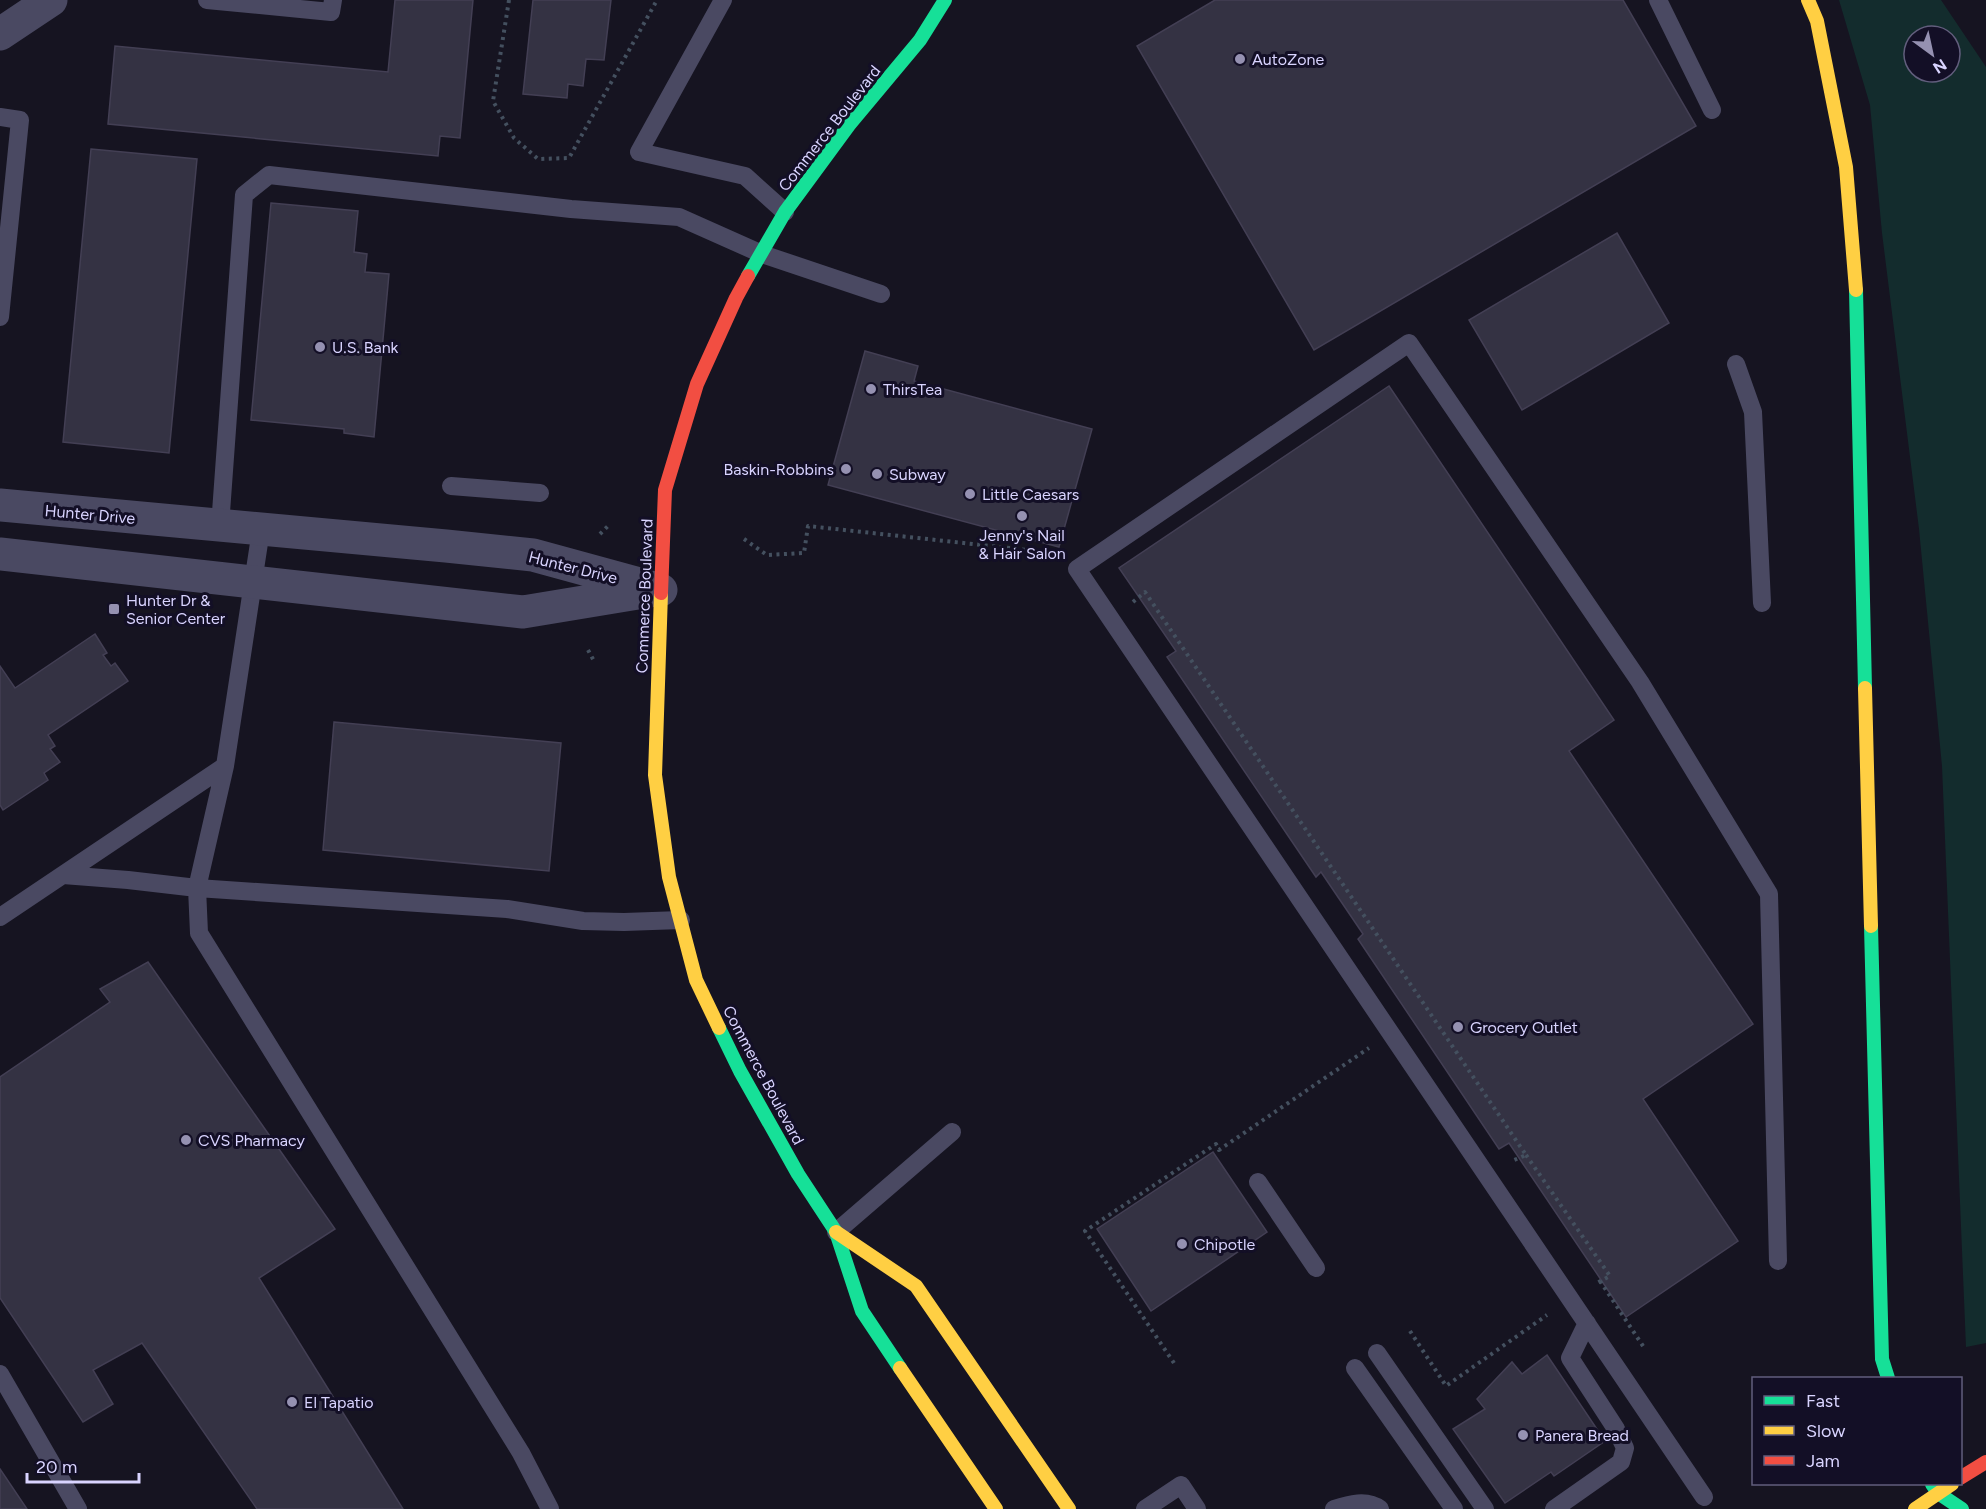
<svg xmlns="http://www.w3.org/2000/svg" width="1986" height="1509" font-family="Figtree,sans-serif">
<style>
.green{fill:#132c2d;fill-rule:evenodd}
.building{fill:#343243;stroke:#433f54;stroke-width:1.5}
.lines{fill:none;stroke-linecap:round;stroke-linejoin:round}
.path{stroke:#44505f;stroke-width:4;stroke-dasharray:3 4.5;stroke-linecap:butt}
.lane{stroke:#4a4962;stroke-width:18}
.street{stroke:#4a4962;stroke-width:33}
.fast{stroke:#16e098;stroke-width:14}
.slow{stroke:#ffcf43;stroke-width:14}
.jam{stroke:#f24e42;stroke-width:14}
.poi-dot{fill:#9591b1;stroke:#130f26;stroke-width:2}
.labels{text-anchor:middle;stroke-width:6;stroke-linejoin:round;paint-order:stroke}
.poi-label{font-size:16px;fill:#d9d4ff;stroke:#130f26;text-anchor:start}
.street-label{font-size:16px;fill:#d9d4ff;stroke:#130f26}
</style>
<rect width="100%" height="100%" fill="#161421"/>
<!-- green -->
<path class="green" d="M1839 0H1941L1986 67V1343L1966 1347 1942 766 1919 529 1882 233 1870 105ZM1914 36H1950V72H1914Z"/>
<!-- building -->
<path class="building" d="M395 0H473L460 138 440 136 438 156 108 124 115 46 388 72Z
M533 0H611L604 60 586 59 583 86 568 84 567 98 523 94Z
M1215 0H1623L1696 126 1314 350 1137 46Z
M91 149 197 159 169 453 63 442Z
M271 203 358 211 354 252 367 254 365 272 389 274 374 437 344 433V429L251 420Z
M1617 233 1669 323 1522 410 1469 320Z
M865 351 918 366 914 381 1092 429 1059 547 828 485Z
M1389 386 1614 720 1569 751 1753 1024 1643 1099 1738 1241 1626 1317 1509 1143 1499 1149 1358 939 1363 934 1321 872 1316 877 1167 657 1176 651 1119 568Z
M95 634 107 653 103 655 111 666 115 663 128 681 48 735 55 746 50 749 60 762 44 773 48 780 3 810 0 805V666L15 688Z
M334 722 561 743 549 871 323 850Z
M148 962 335 1229 259 1278 403 1509H257L142 1343 93 1370 113 1404 83 1422 0 1298V1077L110 1002 100 989Z
M1213 1152 1267 1232 1151 1311 1097 1229Z
M1547 1355 1605 1441 1554 1476 1551 1472 1505 1503 1453 1429 1485 1409 1477 1399 1512 1362 1522 1374Z
M0 1469 27 1509H0Z"/>
<g class="lines">
<!-- path -->
<path class="path" d="M509 0 493 101 514 138 538 159 569 158 657 0
M600 534 610 524
M744 539 767 555 804 553 808 526 1055 553
M1133 602 1145 592 1526 1155 1512 1161
M588 650 594 661
M1526 1155 1610 1276 1595 1284
M1600 1281 1645 1349
M1410 1331 1446 1386 1547 1315
M1174 1363 1085 1231 1216 1144 1219 1150 1369 1048"/>
<!-- lane -->
<path class="lane" d="M207 0 331 12 333 0
M723 0 639 152 745 176 785 212
M1658 0 1712 110
M0 117 20 120 0 317
M1736 364 1753 412 1762 603
M451 486 540 493
M220 526 244 195 269 175 571 209 679 217 762 254 881 294
M261 530 225 766 197 888 199 933 521 1453 550 1509
M63 875 128 880 197 888 507 909 583 921 624 922 681 920
M0 917 225 766
M1258 1182 1316 1268
M836 1232 952 1132
M1377 1353 1485 1509
M1355 1368 1454 1509
M0 1374 78 1509
M1704 1497 1077 569 1409 343 1640 682 1769 894 1778 1261
M1145 1509 1181 1485 1197 1509
M1334 1509C1349 1504 1367 1499 1380 1509
M1554 1509 1621 1462 1625 1448 1616 1429 1570 1358 1587 1323"/>
<!-- street -->
<path class="street" d="M0 34 51 0
M0 505 446 546 533 555 661 590
M0 554 523 612 650 591"/>
<!-- fast -->
<path class="fast" d="M748 276 785 212 849 125 920 40 945 0
M1856 290 1865 688
M1871 926 1882 1359 1888 1378
M719 1028 740 1071 798 1174 836 1232 862 1311 900 1368
M1932 1484 1938 1493 1962 1509"/>
<!-- slow -->
<path class="slow" d="M1808 0 1817 21 1846 167 1856 290
M661 593 655 775 669 877 696 980 719 1028
M1865 688 1871 926
M836 1232 916 1286 1069 1509
M900 1368 996 1509
M1915 1509 1952 1484"/>
<!-- jam -->
<path class="jam" d="M661 593 665 490 697 384 736 298 748 276
M1960 1478 1986 1462"/>
</g>
<!-- markers -->
<g class="poi-dot">
<circle cx="1240" cy="59" r="6"/>
<circle cx="320" cy="347" r="6"/>
<circle cx="871" cy="389" r="6"/>
<circle cx="846" cy="469" r="6"/>
<circle cx="877" cy="474" r="6"/>
<circle cx="970" cy="494" r="6"/>
<circle cx="1022" cy="516" r="6"/>
<rect x="108" y="603" width="12" height="12" rx="3"/>
<circle cx="1458" cy="1027" r="6"/>
<circle cx="186" cy="1140" r="6"/>
<circle cx="1182" cy="1244" r="6"/>
<circle cx="292" cy="1402" r="6"/>
<circle cx="1523" cy="1435" r="6"/>
</g>
<g class="labels">
<!-- poi labels -->
<g class="poi-label">
<text x="1252" y="65">AutoZone</text>
<text x="332" y="353">U.S. Bank</text>
<text x="883" y="395">ThirsTea</text>
<text x="834" y="475" text-anchor="end">Baskin-Robbins</text>
<text x="889" y="480">Subway</text>
<text x="982" y="500">Little Caesars</text>
<text x="1022" y="541" text-anchor="middle">Jenny's Nail<tspan x="1022" dy="18">&amp; Hair Salon</tspan></text>
<text x="126" y="606">Hunter Dr &amp;<tspan x="126" dy="18">Senior Center</tspan></text>
<text x="1470" y="1033">Grocery Outlet</text>
<text x="198" y="1146">CVS Pharmacy</text>
<text x="1194" y="1250">Chipotle</text>
<text x="304" y="1408">El Tapatio</text>
<text x="1535" y="1441">Panera Bread</text>
</g>
<!-- street labels -->
<g class="street-label">
<text transform="translate(829 128) rotate(-52)" y="6">Commerce Boulevard</text>
<text transform="translate(90 514) rotate(5)" y="6">Hunter Drive</text>
<text transform="translate(573 567) rotate(14)" y="6">Hunter Drive</text>
<text transform="translate(644 596) rotate(-88)" y="6">Commerce Boulevard</text>
<text transform="translate(764 1075) rotate(62)" y="6">Commerce Boulevard</text>
</g>
</g>
<!-- legend -->
<rect x="1752" y="1377" width="210" height="108" fill="#130f26" stroke="#625e7d" stroke-width="1.5"/>
<rect x="1764" y="1396" width="30" height="9" fill="#16e098" stroke="#625e7d" stroke-width="1.5"/>
<text x="1806" y="1407" font-size="18" fill="#d9d4ff">Fast</text>
<rect x="1764" y="1426" width="30" height="9" fill="#ffcf43" stroke="#625e7d" stroke-width="1.5"/>
<text x="1806" y="1437" font-size="18" fill="#d9d4ff">Slow</text>
<rect x="1764" y="1456" width="30" height="9" fill="#f24e42" stroke="#625e7d" stroke-width="1.5"/>
<text x="1806" y="1467" font-size="18" fill="#d9d4ff">Jam</text>
<!-- north arrow -->
<g transform="translate(1932 54) rotate(147)"><circle r="28" fill="#130f26" stroke="#625e7d" stroke-width="1.5"/>
<path d="M0-4.5L10 22L0 15L-10 22Z" fill="#9591b1"/>
<text y="-9" font-size="16" font-weight="bold" text-anchor="middle" fill="#d9d4ff">N</text>
</g>
<!-- scale -->
<path d="M27 1473v9h112v-9" fill="none" stroke="#d9d4ff" stroke-width="3"/>
<text x="36" y="1473" font-size="18" fill="#d9d4ff" stroke="#130f26" stroke-width="4.5" paint-order="stroke">20 m</text>
</svg>
